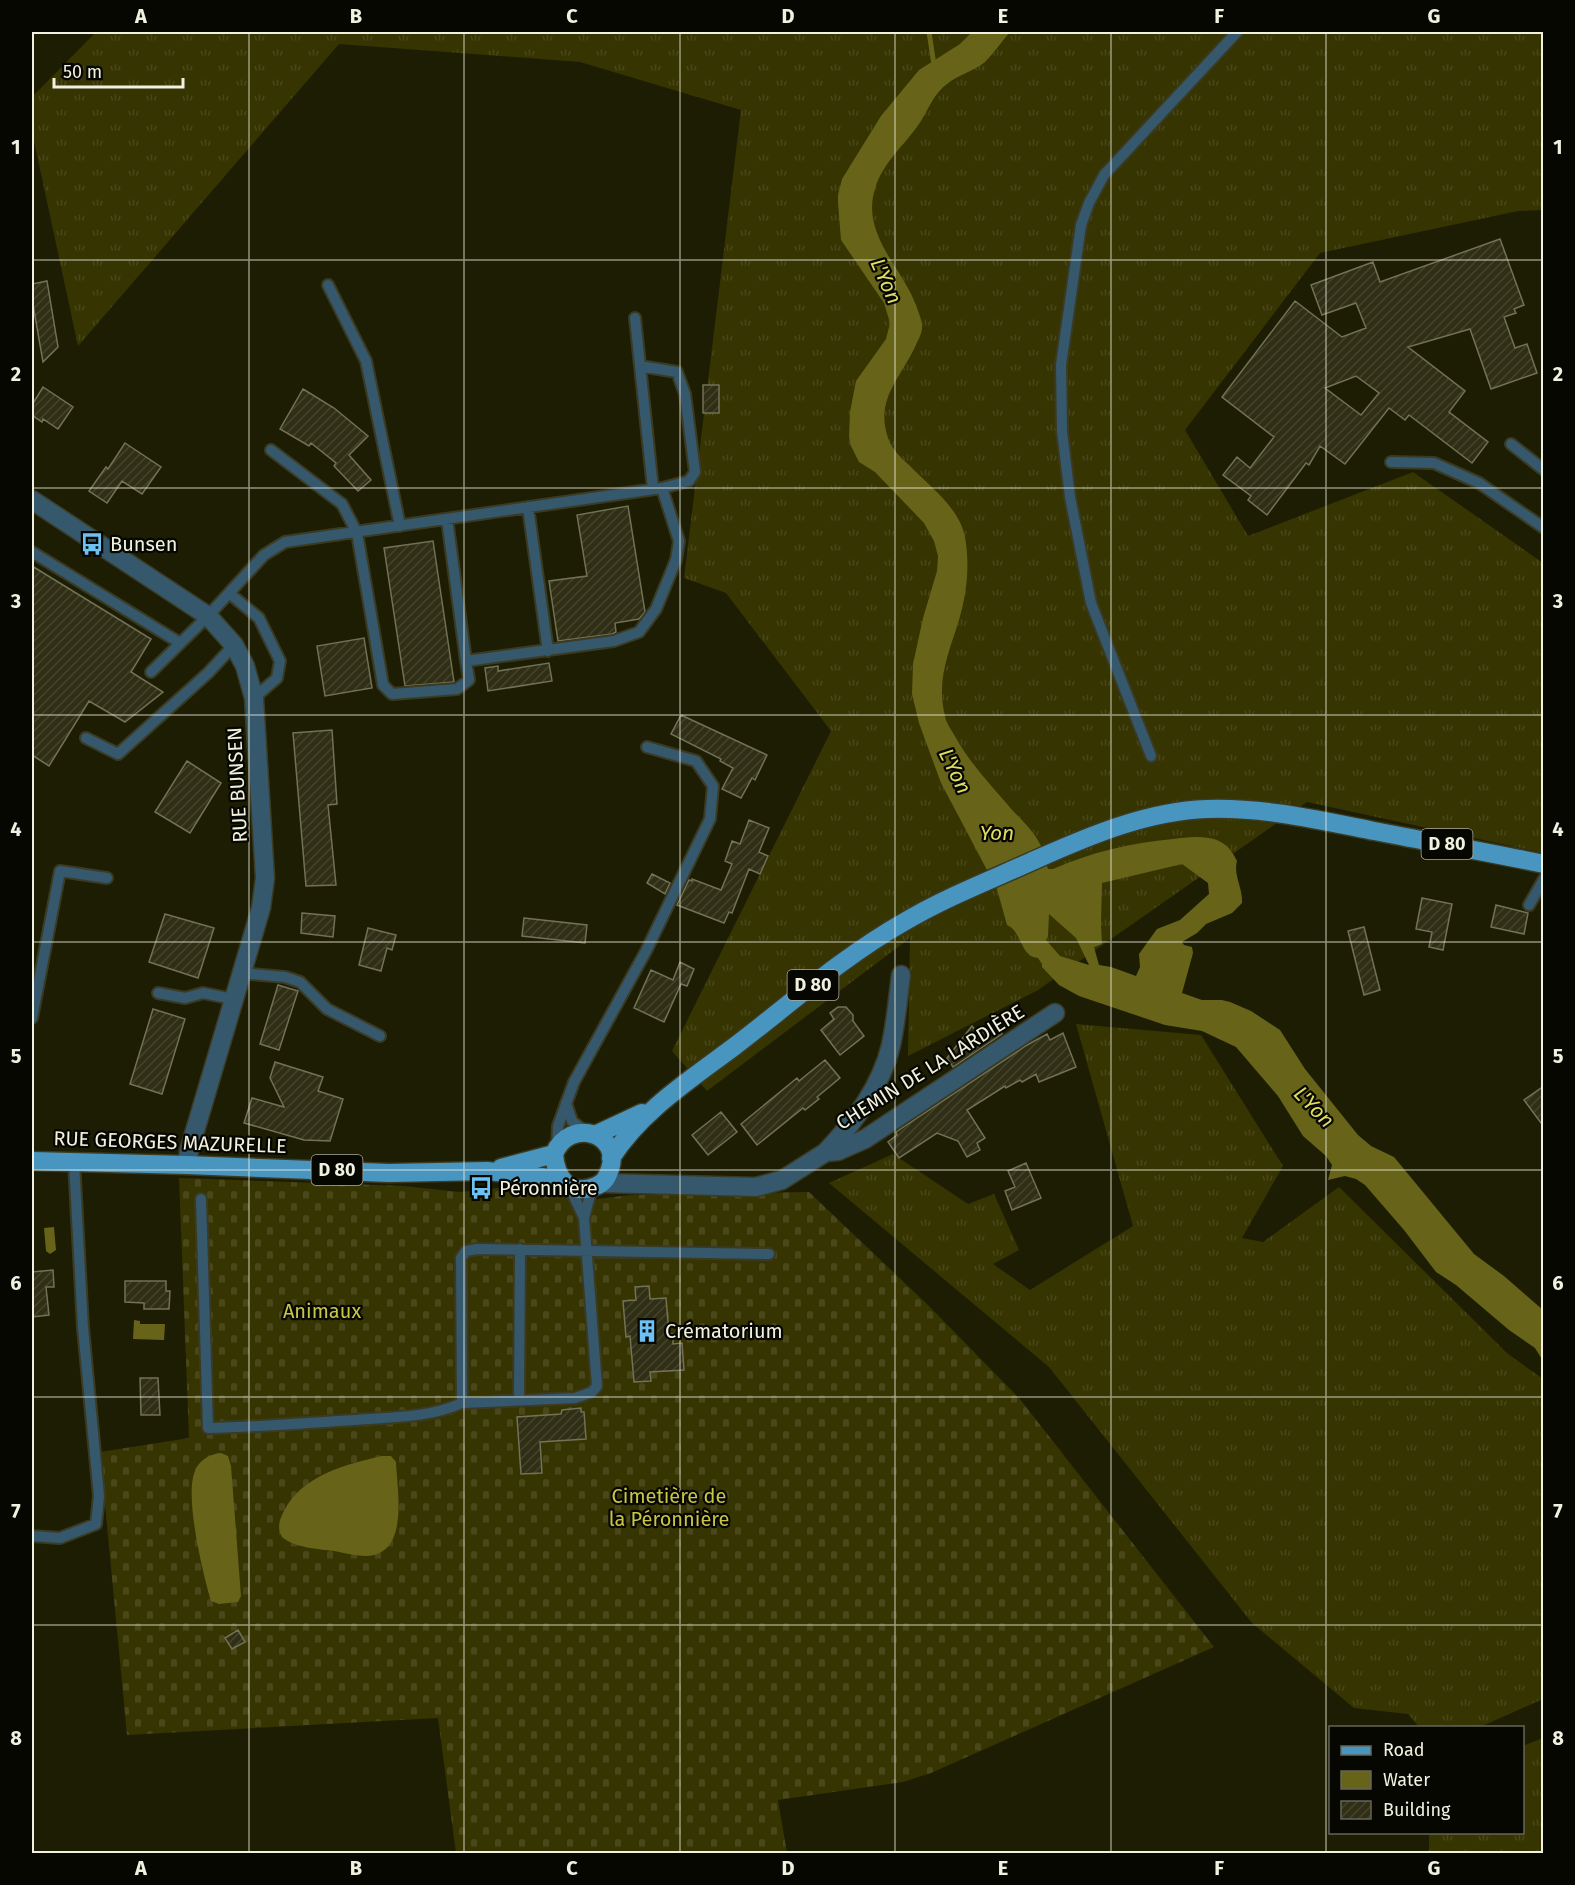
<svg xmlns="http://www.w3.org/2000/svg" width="1575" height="1885" font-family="'Fira Sans',sans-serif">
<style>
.grass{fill:url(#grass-tufts)}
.cemetery{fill:url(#cemetery-stones)}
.water{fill:#676419;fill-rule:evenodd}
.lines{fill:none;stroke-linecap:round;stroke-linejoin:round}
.stream{stroke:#676419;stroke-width:5}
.building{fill:url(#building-hatch);stroke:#727256;stroke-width:1.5;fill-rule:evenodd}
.service-casing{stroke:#3b3b23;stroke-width:14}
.minor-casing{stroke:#3b3b23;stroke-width:21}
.primary-casing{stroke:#3b3b23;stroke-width:21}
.service{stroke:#35586d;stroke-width:10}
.minor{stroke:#35586d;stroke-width:18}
.primary{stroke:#4895c0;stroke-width:18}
.grid{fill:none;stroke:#f1f1e2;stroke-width:1.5;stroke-opacity:0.55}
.labels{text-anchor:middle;stroke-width:4.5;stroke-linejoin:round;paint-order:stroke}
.shield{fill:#070701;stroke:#abab9e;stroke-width:1.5}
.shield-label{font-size:18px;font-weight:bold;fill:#f1f1e2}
.poi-label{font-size:20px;fill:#f1f1e2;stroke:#070701;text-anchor:start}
.street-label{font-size:20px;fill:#f1f1e2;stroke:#070701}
.park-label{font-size:20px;fill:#cac645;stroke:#070701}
.water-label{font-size:21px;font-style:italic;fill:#e1de5f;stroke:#070701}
.neatline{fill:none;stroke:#f1f1e2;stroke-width:2}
.grid-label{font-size:20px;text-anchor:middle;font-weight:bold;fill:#f1f1e2}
</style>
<defs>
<pattern id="grass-tufts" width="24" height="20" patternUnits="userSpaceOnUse" patternTransform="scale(1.5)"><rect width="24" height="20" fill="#363401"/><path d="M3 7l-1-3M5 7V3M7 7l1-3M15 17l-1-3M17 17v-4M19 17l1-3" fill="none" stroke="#4a481a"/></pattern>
<pattern id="cemetery-stones" width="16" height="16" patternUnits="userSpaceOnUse" patternTransform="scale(1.5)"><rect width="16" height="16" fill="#363401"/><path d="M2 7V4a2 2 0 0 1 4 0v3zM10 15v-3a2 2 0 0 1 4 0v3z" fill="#4a481a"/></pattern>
<pattern id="building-hatch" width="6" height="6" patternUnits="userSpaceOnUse" patternTransform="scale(1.5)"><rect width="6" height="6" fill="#302f16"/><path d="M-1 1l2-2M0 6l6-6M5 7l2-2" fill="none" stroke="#44432c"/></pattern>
</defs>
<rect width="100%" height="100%" fill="#1d1d04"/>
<!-- grass -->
<path class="grass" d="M96 32H1543V210L1518 211 1320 253 1185 430 1248 536 1413 472 1543 563V853L1307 802 1038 990 908 1056 910 938 707 1091 672 1051 831 731 726 593 684 578 741 110 580 62 339 44 78 346 32 132V97Z
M1076 1024 1201 1035 1283 1166 1242 1238 1263 1242 1339 1187 1508 1354 1543 1379V1699L1480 1727H1419L1408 1714 1354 1708 1252 1623 1049 1367 829 1183 893 1154 968 1204 994 1194 1019 1250 993 1264 1030 1290 1133 1226Z
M1543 1738V1853H1429V1833L1522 1832 1523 1746Z"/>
<!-- cemetery -->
<path class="cemetery" d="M179 1178 404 1186 460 1192 535 1184 583 1201 629 1195 809 1192 928 1305 1019 1398 1214 1647 931 1773 903 1782 778 1800 787 1853H456L438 1718 127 1735 100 1452 189 1438Z"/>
<!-- water -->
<path class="water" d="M972 32H1010C1002 41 994 53 985 62 974 71 958 75 947 84 933 94 928 111 919 124 904 146 883 162 875 189 861 234 901 266 916 305 918 311 921 318 922 324 923 333 918 340 915 347 900 379 875 399 888 438 892 449 900 457 909 465 929 486 959 507 965 537 970 565 967 593 959 620 949 653 936 679 945 716 946 723 952 731 956 738 971 765 993 787 1013 811 1023 821 1035 833 1041 846 1044 853 1045 861 1048 869H1053C1092 852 1130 843 1173 839 1188 837 1206 835 1219 841 1228 845 1233 853 1237 861 1233 875 1243 888 1242 903L1232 913 1206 924 1197 933 1182 942 1184 945 1192 947 1193 953 1182 993 1202 1000H1222L1230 1002 1251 1011 1280 1030 1305 1069 1358 1135 1371 1146 1394 1157 1474 1254 1504 1276 1543 1310V1361L1535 1348 1509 1330 1456 1285 1436 1272 1404 1230 1365 1185 1356 1179 1345 1176 1328 1180 1332 1165 1326 1156 1303 1136 1278 1096 1236 1047 1202 1031 1165 1025 1079 996 1059 985 1042 967V964L1038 958C1020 957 1022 931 1007 925L997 889 941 783 919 723 912 694 913 664 923 618 937 571 938 556 934 541 924 523 875 472 859 462 851 446 849 437 850 412 856 381 886 339 890 323 884 303 841 240 838 203V195L842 179 881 116 919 70 960 44ZM1182 864 1208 883 1209 894 1180 920 1157 929 1139 954 1140 967 1136 976 1111 967 1099 965 1094 947 1102 944 1101 924 1102 883ZM1049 914 1076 938 1089 965 1060 956 1046 940 1048 936Z
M54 1227 56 1250 50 1254 46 1251 44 1228Z
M134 1320 140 1321V1324H165L164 1340 133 1339Z
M221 1453 228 1456 231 1466 241 1596 238 1602 219 1604 211 1601C203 1574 184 1496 195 1471 199 1460 210 1454 221 1453Z
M382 1456H391L396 1462C397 1490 410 1555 366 1556 356 1556 345 1553 334 1551 318 1549 295 1548 282 1537 277 1527 279 1520 284 1511 302 1475 347 1464 382 1456Z"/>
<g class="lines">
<!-- stream -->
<path class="stream" d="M929 32 934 65"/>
</g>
<!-- building -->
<path class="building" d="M1500 239 1524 305 1514 309 1516 313 1504 317 1515 348 1527 344 1537 373 1491 389 1470 329 1408 347 1465 391 1449 412 1488 442 1472 463 1409 415 1405 420 1389 408 1345 464 1320 446 1309 465 1306 463 1267 515 1248 500 1251 496 1223 475 1237 457 1250 468 1274 437 1222 397 1295 301 1342 337 1366 328 1356 303 1322 315 1311 285 1373 262 1380 282ZM1356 376 1379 393 1361 415 1325 388Z
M47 281 58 347 43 362 32 299V284Z
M703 385H719V413H703Z
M43 387 73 407 58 429 43 419 42 422 32 415V405Z
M303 389 334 408 368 436 349 455 371 480 358 491 334 466 336 463 311 443 309 446 280 429Z
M125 443 161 467 142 494 122 481 107 503 89 491 106 467 108 469Z
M628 506 645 612 639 619 615 623 616 632 612 634 558 641 549 581 587 576 577 515Z
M433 541 454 682 405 686 384 548Z
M32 566 151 639 131 672 163 692 125 722 89 701 49 766 32 755Z
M364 638 372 688 325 696 317 646Z
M549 663 552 681 488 691 485 668 498 666V671Z
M681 715 767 755 755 780 752 778 741 798 722 789 733 768 720 761 721 759 671 734Z
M332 730 337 804 328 805 336 885 306 886 293 733Z
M187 761 221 783 190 833 155 812Z
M749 820 769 828 759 852 768 856 760 874 749 869 732 913 729 912 724 923 677 905 689 880 692 881V879L721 890 732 864 725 861 732 841 740 844Z
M652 874 670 883 665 894 647 883Z
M1422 898 1452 904 1443 950 1429 947 1432 932 1416 929Z
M1496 905 1528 913 1524 934 1491 927Z
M302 913 335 916 333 937 301 933Z
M165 914 214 928 198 978 149 962Z
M524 918 587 925 585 943 522 936Z
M1364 927 1380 990 1364 995 1348 931Z
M368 928 396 935 392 950 387 948 381 971 359 965Z
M680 962 694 969 687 986 681 984 664 1022 634 1008 651 970 673 980Z
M278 985 298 991 279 1050 260 1044Z
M838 1007H846L853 1015V1021L864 1036 840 1055 821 1030 834 1019 830 1013Z
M153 1009 185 1019 162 1094 130 1084Z
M972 1026 976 1031 1001 1027 1002 1034 953 1067 947 1058Z
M1063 1033 1076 1067 1039 1082 1036 1074 1022 1082 1020 1080 1006 1088 1005 1086 967 1110 985 1138 977 1143 980 1150 967 1157 958 1141 937 1133 899 1158 888 1142 897 1135 896 1132 1027 1045 1047 1034 1050 1040Z
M825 1060 840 1078 817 1097 819 1099 805 1110 803 1108 757 1145 741 1124 797 1078 799 1081Z
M275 1062 323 1077 318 1091 343 1099 330 1141 304 1140 244 1123 252 1098 284 1107 270 1078Z
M1544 1086V1127L1524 1100Z
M721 1112 737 1132 708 1155 692 1135Z
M1026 1163 1041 1198 1012 1210 1005 1191 1015 1187 1008 1171Z
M53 1270 54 1287H46L49 1315 32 1317V1272Z
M125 1281H166V1291H170L169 1309H144V1303L125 1302Z
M649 1286 650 1299 666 1298 669 1334H673V1344L682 1343 684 1370 650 1372 651 1381 634 1382 630 1336 626 1337 623 1301 636 1300 635 1287Z
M140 1378H158L160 1415H141Z
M581 1408V1412H584L586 1439 540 1442 542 1473 521 1474 517 1417 561 1414 562 1410Z
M238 1630 245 1642 232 1649 225 1638Z"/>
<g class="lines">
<!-- service casing -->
<g class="service-casing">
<path id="service" d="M328 285 366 361 400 526
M635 318 653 489
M640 366 677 372 685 394 695 472 689 481 662 488
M1511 444 1544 470
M1391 462 1434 463 1479 483 1544 528
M528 507 548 651
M447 519 466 661
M32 552 180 643
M229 593 259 618 280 661 277 678 254 698
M151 672 208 616 264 555 285 542 662 488 679 541 676 560 656 609 639 632 614 641 466 661 469 680 457 689 392 694 383 685 357 533 342 504 271 450
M86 738 118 754 208 673 234 645
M1151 756 1091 603 1070 497 1062 431 1061 365 1081 225 1089 203 1104 175 1237 32
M1529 905 1544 879
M241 973 285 977 300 982 327 1009 380 1036
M158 993 185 998 203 993 233 999
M32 1018 60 871 107 878
M566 1103 572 1121 585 1132
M557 1148 558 1126 574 1082 646 951 710 819 713 786 696 761 647 747
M201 1199 208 1428C257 1427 305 1423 354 1420 390 1417 429 1418 462 1403L575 1398 592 1392 597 1386 584 1218 569 1186
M584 1218 592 1188
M519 1400 520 1249
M462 1403 461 1258 466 1251 477 1249 769 1254
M32 1536 60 1538 96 1524 99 1496 83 1328 74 1162"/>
</g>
<!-- minor casing -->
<g class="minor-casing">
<path id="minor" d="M32 500 208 616 234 645 245 666 254 698 265 878 261 908 189 1151 187 1165
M826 1152C855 1121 881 1087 891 1045 896 1022 898 998 901 975
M602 1183 756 1187 782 1180 826 1152 838 1151 865 1139 1055 1013"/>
</g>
<!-- primary casing -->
<g class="primary-casing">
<path id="primary" d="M595 1135 642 1113
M611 1158C641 1111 691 1079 735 1046 790 1004 844 956 904 922 946 897 993 879 1037 859 1091 835 1148 811 1207 809 1263 807 1319 820 1374 831 1430 842 1487 852 1544 864
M32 1161 187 1165 389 1173 487 1171 560 1179
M501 1168 554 1154C570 1116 622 1134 610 1169 607 1178 604 1183 596 1186 569 1197 556 1178 554 1154"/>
</g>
<!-- service -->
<use href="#service" class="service"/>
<!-- minor -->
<use href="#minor" class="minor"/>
<!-- primary -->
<use href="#primary" class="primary"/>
</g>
<!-- grid -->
<path class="grid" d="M249 32V1854M464 32V1854M680 32V1854M895 32V1854M1111 32V1854M1326 32V1854M32 260H1544M32 488H1544M32 715H1544M32 942H1544M32 1170H1544M32 1397H1544M32 1625H1544"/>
<!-- icons -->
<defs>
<g id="bus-bare" transform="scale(1.8)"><path d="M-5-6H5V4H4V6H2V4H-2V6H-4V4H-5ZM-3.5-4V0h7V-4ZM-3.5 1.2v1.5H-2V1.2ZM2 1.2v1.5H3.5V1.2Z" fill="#6dc2f3" stroke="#070701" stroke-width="2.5" paint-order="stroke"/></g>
<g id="building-bare" transform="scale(1.8)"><path d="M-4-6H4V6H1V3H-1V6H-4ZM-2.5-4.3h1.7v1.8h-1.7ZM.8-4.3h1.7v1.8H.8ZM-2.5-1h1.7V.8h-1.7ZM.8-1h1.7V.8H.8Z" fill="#6dc2f3" stroke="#070701" stroke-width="2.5" paint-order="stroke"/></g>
</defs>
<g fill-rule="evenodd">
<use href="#bus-bare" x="92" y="544"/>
<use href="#bus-bare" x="481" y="1188"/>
<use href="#building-bare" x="647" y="1331"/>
</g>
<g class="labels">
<!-- shield labels -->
<g class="shield">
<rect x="1421.5" y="829" width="51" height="30" rx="4.5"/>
<rect x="787.5" y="970" width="51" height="30" rx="4.5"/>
<rect x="311.5" y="1155" width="51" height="30" rx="4.5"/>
</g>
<g class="shield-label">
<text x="1447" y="850">D 80</text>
<text x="813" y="991">D 80</text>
<text x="337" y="1176">D 80</text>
</g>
<!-- poi labels -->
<g class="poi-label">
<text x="110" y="551">Bunsen</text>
<text x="499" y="1195">Péronnière</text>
<text x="665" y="1338">Crématorium</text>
</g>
<!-- street labels -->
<g class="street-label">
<text transform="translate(237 785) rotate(-93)" y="7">RUE BUNSEN</text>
<text transform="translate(930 1067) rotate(-32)" y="7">CHEMIN DE LA LARDIÈRE</text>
<text transform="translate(170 1142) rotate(2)" y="7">RUE GEORGES MAZURELLE</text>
</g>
<!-- park labels -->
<g class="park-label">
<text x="322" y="1318">Animaux</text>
<text x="669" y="1503">Cimetière de<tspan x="669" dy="23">la Péronnière</tspan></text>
</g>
<!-- water labels -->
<g class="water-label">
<text transform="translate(886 281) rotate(66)" y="7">L'Yon</text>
<text transform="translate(955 771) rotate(64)" y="7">L'Yon</text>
<text x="997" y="840">Yon</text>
<text transform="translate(1314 1107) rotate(46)" y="7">L'Yon</text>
</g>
</g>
<!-- border -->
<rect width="1575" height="1885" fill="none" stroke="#070701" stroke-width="66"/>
<!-- legend -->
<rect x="1329" y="1726" width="195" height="108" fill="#070701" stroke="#65655b" stroke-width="1.5"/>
<rect x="1341" y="1746" width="30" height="9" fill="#4895c0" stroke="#65655b" stroke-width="1.5"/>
<text x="1383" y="1756" font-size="18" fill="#f1f1e2">Road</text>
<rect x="1341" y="1771" width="30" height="18" fill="#676419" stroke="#65655b" stroke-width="1.5"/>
<text x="1383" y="1786" font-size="18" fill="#f1f1e2">Water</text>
<rect x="1341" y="1801" width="30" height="18" fill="url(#building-hatch)" stroke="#65655b" stroke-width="1.5"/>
<text x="1383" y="1816" font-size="18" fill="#f1f1e2">Building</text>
<!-- scale -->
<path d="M54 78v9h129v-9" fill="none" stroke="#f1f1e2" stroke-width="3"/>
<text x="63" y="78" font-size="18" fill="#f1f1e2" stroke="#070701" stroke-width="4.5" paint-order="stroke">50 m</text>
<rect x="33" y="33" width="1509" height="1819" class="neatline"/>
<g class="grid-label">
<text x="141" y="23">A</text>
<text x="356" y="23">B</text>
<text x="572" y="23">C</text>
<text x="788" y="23">D</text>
<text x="1003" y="23">E</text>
<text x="1219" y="23">F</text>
<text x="1434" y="23">G</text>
<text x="16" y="154">1</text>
<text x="1558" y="154">1</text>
<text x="16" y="381">2</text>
<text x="1558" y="381">2</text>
<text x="16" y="608">3</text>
<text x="1558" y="608">3</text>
<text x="16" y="836">4</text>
<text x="1558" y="836">4</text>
<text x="16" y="1063">5</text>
<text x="1558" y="1063">5</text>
<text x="16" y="1290">6</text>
<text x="1558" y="1290">6</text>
<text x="16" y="1518">7</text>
<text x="1558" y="1518">7</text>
<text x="16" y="1745">8</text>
<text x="1558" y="1745">8</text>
<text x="141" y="1875">A</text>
<text x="356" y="1875">B</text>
<text x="572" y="1875">C</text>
<text x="788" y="1875">D</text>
<text x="1003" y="1875">E</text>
<text x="1219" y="1875">F</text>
<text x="1434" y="1875">G</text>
</g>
</svg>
